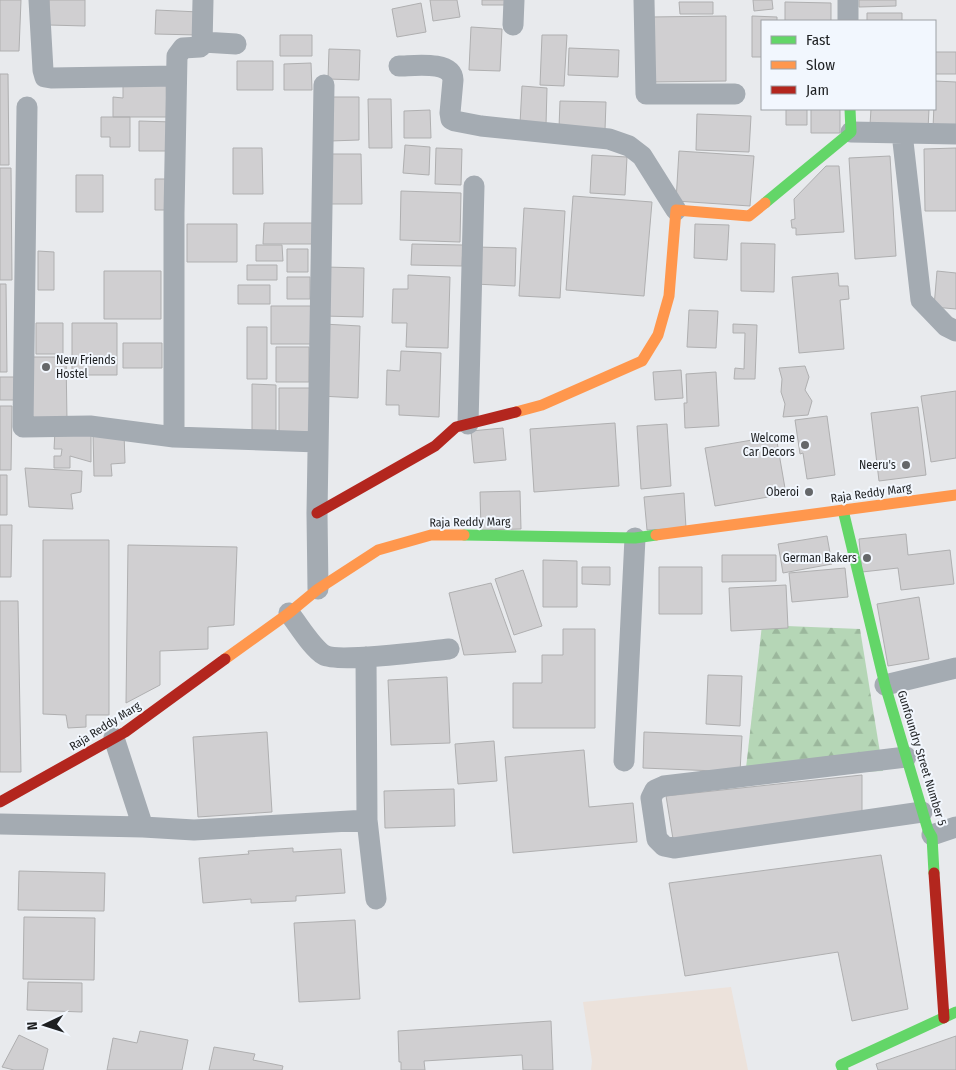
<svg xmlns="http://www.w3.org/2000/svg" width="956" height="1070" font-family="'Fira Sans Condensed',sans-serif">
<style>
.education{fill:#ece2db}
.forest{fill:url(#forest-firs)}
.building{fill:#d0cfd1;stroke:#afafb0}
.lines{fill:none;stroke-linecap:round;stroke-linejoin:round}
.street{stroke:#a4abb2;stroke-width:21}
.fast{stroke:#63d668;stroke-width:11}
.slow{stroke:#ff974d;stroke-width:11}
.jam{stroke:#b3261e;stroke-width:11}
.poi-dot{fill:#656769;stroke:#f2f7fe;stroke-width:2}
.labels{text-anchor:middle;stroke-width:4;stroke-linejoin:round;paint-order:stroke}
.poi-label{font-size:12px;fill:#1e2022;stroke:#f2f7fe;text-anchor:end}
.street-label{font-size:12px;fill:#1e2022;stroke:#f2f7fe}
</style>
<defs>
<pattern id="forest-firs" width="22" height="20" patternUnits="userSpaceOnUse" patternTransform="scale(1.25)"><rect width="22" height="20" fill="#b5d6b6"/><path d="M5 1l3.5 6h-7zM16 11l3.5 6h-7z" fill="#9bb79c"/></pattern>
</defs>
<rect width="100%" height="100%" fill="#e8eaed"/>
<!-- education -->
<path class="education" d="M731 987 748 1070H591L592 1061 583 1002Z"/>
<!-- forest -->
<path class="forest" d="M762 625 860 629 883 771 745 777Z"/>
<!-- building -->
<path class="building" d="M0 0H21L19 51H0Z
M49 0H85V26L49 25Z
M430 0H457L460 17 433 21Z
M482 0H509V5H482Z
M753 0H772L773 9 754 11Z
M859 0H896V6L859 7Z
M679 2H713V14H680Z
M785 2 831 3V21H785Z
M421 3 426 32 397 37 392 9Z
M156 10 199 12 198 35 155 34Z
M867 13H902V21H867Z
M726 16V81L651 82 650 17Z
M752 16 777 17V21H762V57H752Z
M471 27 502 29 500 71 469 70Z
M280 35H312V56H280Z
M542 35H567L564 86 540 85Z
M569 48 619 50 618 77 568 75Z
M329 49 360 50 359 80 328 79Z
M935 52H956V74H935Z
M237 61H273V90H237Z
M311 63 312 90H284V64Z
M0 74H8L9 165H0Z
M166 78 167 117H113V97L123 98V85Z
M935 81 956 82V129L933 128Z
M522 86 547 88 546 125 520 124Z
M330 97H359V140L330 141Z
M368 99H391L392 148H369Z
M560 101 606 102 605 130 559 128Z
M786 109H807V125H786Z
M811 109H840V133H811Z
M871 109H929L928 129 870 125Z
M430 110 431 138H404V111Z
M697 114 751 116 749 152 696 150Z
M101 117H130V147H110V137H101Z
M139 121 173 122 172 151H139Z
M405 145 430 147 429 175 403 173Z
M233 148H262L263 194H233Z
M436 148 462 149 461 185 435 184Z
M956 148V211H925L924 149Z
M679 151 754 156 750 206 676 201Z
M325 154H361L362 204H326Z
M592 155 627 157 625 195 590 193Z
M890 156 896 256 855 259 849 158Z
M826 166H839L844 232 796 235V228H792L791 220 795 219 794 199Z
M0 168H11L12 280H0Z
M76 175H103V212H76Z
M155 179H173V210H155Z
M401 191 461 193 460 242 400 240Z
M573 196 652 202 644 296 566 290Z
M524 208 565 211 560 298 519 296Z
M264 223H314V244H263Z
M187 224H237V262H187Z
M695 224 729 225 727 260 694 258Z
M741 243 775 244 774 292 741 291Z
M412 244 463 245 462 266 411 265Z
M256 245H282L283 261H256Z
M476 247 516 248 515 286 475 284Z
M287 249H308V272H287Z
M38 251 54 252V290H38Z
M247 265H277V280H247Z
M325 267 364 268 363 317 323 316Z
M104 271H161V319H104Z
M937 271 956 273V309L934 307Z
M838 273 839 286H848L849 299 840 300 844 349 799 353 792 277Z
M408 275 450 277 448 348 406 347 407 323H392L393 289H408Z
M287 277H310V299H287Z
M0 284H6L7 372H0Z
M238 285H270V304H238Z
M271 306H314V344H271Z
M689 310 718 311 716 348 687 347Z
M36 323H63V354H36Z
M72 323H117V375H72Z
M323 324 360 326 358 398 320 396Z
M733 324 757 325 755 379H734L735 368 744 369 745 333H733Z
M247 327H267V379H247Z
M123 343H162V368H123Z
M276 347H309V382H276Z
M401 351 441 353 439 417 399 415V405H386L387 370 400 371Z
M31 357H66L67 421H31Z
M805 366 809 377 805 390 812 401 808 415 783 417 785 404 781 392 782 379 779 368Z
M681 370 683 398 655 400 653 372Z
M716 372 719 426 685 428 684 403H687L686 374Z
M0 377H15L16 400H0Z
M252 384 276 385V430H252Z
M279 388H310V432H279Z
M956 391V458L931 462 921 396Z
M0 406H12L11 470H0Z
M918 407 926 475 879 481 871 413Z
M827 416 835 475 807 479 803 453 800 454 795 420Z
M615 423 619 486 534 492 530 429Z
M667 424 671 486 641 489 637 426Z
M503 428 506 460 474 463 471 431Z
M55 431H91V462L70 456V468H54V456H61L62 449H54Z
M124 432 125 463 111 464 112 476H94L93 433Z
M776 436 786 494 715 506 705 448Z
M25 468 82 471 81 492 71 494 73 509 29 507Z
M0 475H7V515H0Z
M520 491 521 529 481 530 480 492Z
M684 493 686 528 647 530 644 497Z
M0 525H12L11 577H0Z
M906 534 908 555 950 550 954 584 901 590 898 568 862 572 859 539Z
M827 536 832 564 783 573 778 544Z
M43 540H109V715H86V727L68 728 66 715 43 714Z
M128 545 237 547 234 625 208 627V649L160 651V685L126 703Z
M722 555H776V581L722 582Z
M543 560 577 561V607H543Z
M582 567H610V585L582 584Z
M659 567H702V614H659Z
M845 568 848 597 792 602 789 573Z
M523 570 542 626 514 635 495 579Z
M491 583 516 652 464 655 449 593Z
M786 585 788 628 731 631 729 588Z
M919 597 929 659 888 666 877 604Z
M0 601H18L21 772H0Z
M563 629H595V728H513V683H542V655H563Z
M708 675 742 676 740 726 706 724Z
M447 677 450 743 391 745 388 680Z
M267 732 272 812 198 817 193 737Z
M644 732 742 736 740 772 643 768Z
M494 741 497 781 458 784 455 744Z
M584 750 589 807 633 803 637 842 513 853 505 757Z
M862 775V815L673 839 666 796Z
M454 789 455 826 385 828 384 791Z
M293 848V852L341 849 345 893 296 896V901L251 903V899L203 903 199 858 249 854 248 851Z
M881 855 908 1009 852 1021 838 952 685 976 669 883Z
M19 871 105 873 104 911 18 910Z
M24 917 95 918 94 980 23 979Z
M355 920 360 999 299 1002 294 923Z
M28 982 82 983V1012L27 1010Z
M551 1021 553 1070H523L522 1055 424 1061 425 1070H401V1062H399L398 1031Z
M140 1031 188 1040 182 1070H107L113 1038 137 1043Z
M19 1035 48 1049 43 1070H14L2 1067Z
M956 1036V1070H878L876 1064Z
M214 1047 255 1054 253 1060 283 1066 282 1070H209Z"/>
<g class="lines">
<!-- street -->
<path class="street" d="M39 0 43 70 45 77 51 78 176 76
M644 0 646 94H735
M848 0V21
M513 25 514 0
M203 42 236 44
M399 66C413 66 452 60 453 80L450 113 451 119 455 121 481 126 609 139 629 146 642 156 676 210
M27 107 23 427 90 426 174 437 318 442
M851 132 956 134
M902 133 921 300 946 326 956 331
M468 424 474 186
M174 437V213L177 56 183 48 200 47 202 45 203 0
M318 589 317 513 324 85
M289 613C298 624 312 648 324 655 339 663 427 651 449 649
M885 685 956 668
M114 738 143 827
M906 757 664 786 655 790 651 798 657 839 664 846 674 848 922 812
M624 761 635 538
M367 820 376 899
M0 824 143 827 194 830 367 820 366 657
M932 835 956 827"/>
<!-- fast -->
<path class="fast" d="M765 203 851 132 850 109
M843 510 885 685 928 830 932 837 934 873
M464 535 635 538 656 535
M843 1070 841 1065 956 1012"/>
<!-- slow -->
<path class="slow" d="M516 412 542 405 642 361 658 335 669 296 676 210 749 216 765 203
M656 535 956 495
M225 659 289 613 318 589 378 550 431 535H464"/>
<!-- jam -->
<path class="jam" d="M317 513 435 446 456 427 516 412
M0 802 125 732 225 659
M934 873 944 1018"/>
</g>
<!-- markers -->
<g class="poi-dot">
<circle cx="46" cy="367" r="5"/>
<circle cx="805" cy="445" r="5"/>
<circle cx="906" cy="465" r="5"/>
<circle cx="809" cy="492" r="5"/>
<circle cx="867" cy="558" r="5"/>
</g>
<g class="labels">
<!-- poi labels -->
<g class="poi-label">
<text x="56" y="364" text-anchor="start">New Friends<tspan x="56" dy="14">Hostel</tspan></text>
<text x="795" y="442">Welcome<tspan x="795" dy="14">Car Decors</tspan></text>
<text x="896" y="469">Neeru's</text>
<text x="799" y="496">Oberoi</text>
<text x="857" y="562">German Bakers</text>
</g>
<!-- street labels -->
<g class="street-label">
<text transform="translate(871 493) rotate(-8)" y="4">Raja Reddy Marg</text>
<text transform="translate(470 522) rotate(-1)" y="4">Raja Reddy Marg</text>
<text transform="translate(105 726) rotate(-32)" y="4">Raja Reddy Marg</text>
<text transform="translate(922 758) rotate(73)" y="4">Gunfoundry Street Number 5</text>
</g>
</g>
<!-- legend -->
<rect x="761" y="20" width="175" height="90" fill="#f2f7fe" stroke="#9da1a6"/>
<rect x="771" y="36" width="25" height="8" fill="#63d668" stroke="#9da1a6"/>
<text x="806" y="45" font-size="15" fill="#1e2022">Fast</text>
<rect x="771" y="61" width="25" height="8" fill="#ff974d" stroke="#9da1a6"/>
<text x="806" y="70" font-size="15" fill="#1e2022">Slow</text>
<rect x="771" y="86" width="25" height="8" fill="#b3261e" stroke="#9da1a6"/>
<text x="806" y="95" font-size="15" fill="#1e2022">Jam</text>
<!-- north arrow -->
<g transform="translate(45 1025) rotate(266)" stroke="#f2f7fe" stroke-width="4" paint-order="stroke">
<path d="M0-4L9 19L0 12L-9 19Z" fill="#1e2022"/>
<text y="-8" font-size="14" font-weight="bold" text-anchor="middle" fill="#1e2022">N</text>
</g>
</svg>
